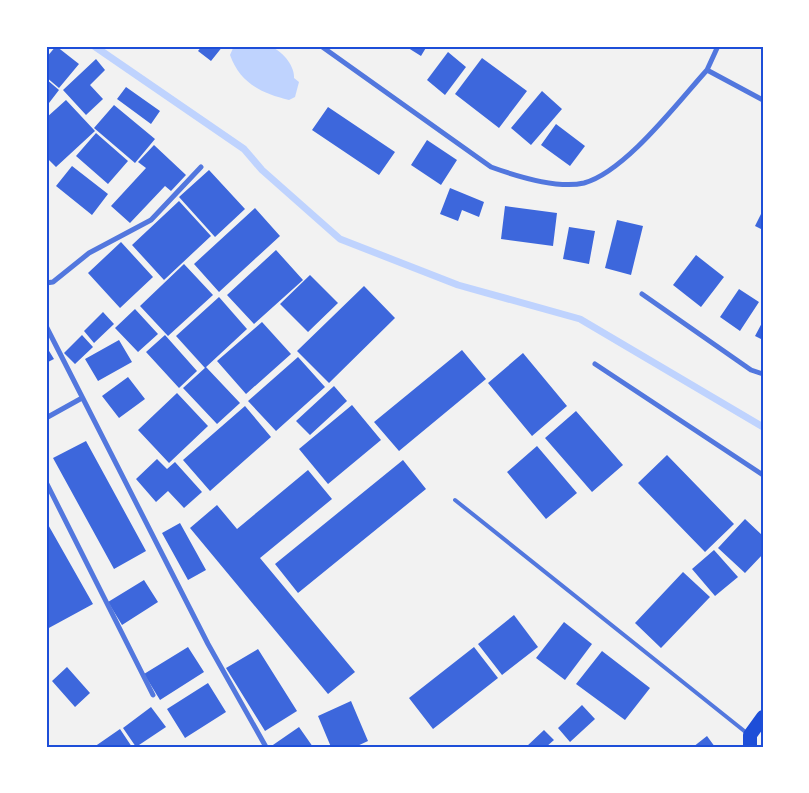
<svg xmlns="http://www.w3.org/2000/svg" width="809" height="793" font-family="Rubik,sans-serif">
<style>
.water{fill:#bfd3fe}
.lines{fill:none;stroke-linecap:round;stroke-linejoin:round}
.stream{stroke:#bfd3fe;stroke-width:7}
.building{fill:#3d67dc}
.service{stroke:#5277de;stroke-width:4}
.minor{stroke:#5277de;stroke-width:5}
.trunk{stroke:#1d4ed8;stroke-width:14}
.neatline{fill:none;stroke:#1d4ed8;stroke-width:2}
</style>
<rect width="100%" height="100%" fill="#f2f2f2"/>
<!-- water -->
<path class="water" d="M234 46C244 46 259 43 269 46 282 50 295 66 294 78L299 82 295 97 289 100C261 93 240 83 230 55Z"/>
<g class="lines">
<!-- stream -->
<path class="stream" d="M94 46 244 149 262 170 340 239 458 285 580 319 763 427"/>
</g>
<!-- building -->
<path class="building" d="M56 46 79 64 59 88 46 77V58Z
M202 46H223L211 61 198 51Z
M405 46H427L421 56Z
M448 52 466 67 445 95 427 80Z
M482 58 527 91 499 128 455 94Z
M96 59 105 70 90 85 103 99 86 115 63 90Z
M46 79 59 90 49 103 46 101Z
M126 87 160 111 151 124 117 99Z
M542 91 562 109 531 145 511 128Z
M66 100 95 131 56 167 46 157V118Z
M114 105 155 139 135 163 94 128Z
M328 107 395 152 379 175 312 130Z
M556 124 585 146 570 166 541 145Z
M96 133 128 161 108 184 76 156Z
M427 140 457 160 441 185 411 165Z
M154 145 186 175 171 191 165 186 130 223 111 206 146 168 138 162Z
M72 166 108 194 92 215 56 186Z
M209 170 245 209 215 237 179 197Z
M450 188 484 202 479 217 462 210 458 221 440 214Z
M179 201 211 236 164 280 132 245Z
M505 206 557 213 553 246 501 239Z
M255 208 280 236 219 292 194 264Z
M763 210V230L755 226Z
M617 220 643 226 631 275 605 268Z
M569 227 595 231 589 264 563 259Z
M121 242 153 277 120 308 88 273Z
M276 250 303 280 254 324 227 295Z
M696 255 724 277 701 307 673 285Z
M184 264 213 295 168 336 140 306Z
M310 275 338 303 308 332 280 304Z
M364 286 395 318 329 383 297 351Z
M739 289 759 302 740 331 720 317Z
M219 297 247 329 205 368 176 336Z
M135 309 158 334 138 352 115 328Z
M103 312 114 324 94 343 84 331Z
M763 321V340L755 336Z
M262 322 291 354 246 394 217 361Z
M82 335 93 347 75 364 64 353Z
M165 335 197 371 179 388 146 352Z
M119 340 132 362 98 381 85 359Z
M46 346 54 359 46 363Z
M462 350 486 379 399 451 374 422Z
M523 353 567 406 532 436 488 383Z
M298 357 325 387 276 431 248 401Z
M206 367 240 403 217 424 183 388Z
M128 377 145 399 119 418 102 396Z
M334 386 347 401 310 435 296 421Z
M177 393 208 426 169 463 138 430Z
M352 405 381 440 328 484 299 449Z
M245 406 271 437 210 491 183 460Z
M576 411 623 465 592 492 545 438Z
M86 441 146 551 114 569 53 458Z
M537 446 577 493 546 519 507 472Z
M667 455 734 524 705 552 638 483Z
M157 459 167 469 175 462 202 492 184 508 168 491 156 502 136 479Z
M403 460 426 489 298 593 275 564Z
M308 470 332 499 260 558 355 672 328 694 190 528 217 505 237 529Z
M745 519 763 536V554L745 573 718 548Z
M46 521 93 604 47 629 46 627Z
M180 523 206 570 188 580 162 533Z
M714 550 738 577 715 596 692 569Z
M683 572 710 597 661 648 635 623Z
M144 580 158 602 122 625 108 602Z
M514 615 538 647 502 675 478 644Z
M564 622 592 644 565 680 536 658Z
M188 647 204 672 160 700 144 674Z
M474 647 498 678 433 729 409 698Z
M258 649 297 711 265 731 226 668Z
M602 651 650 688 625 720 576 684Z
M67 667 90 693 75 707 52 681Z
M208 683 226 712 185 738 167 709Z
M351 701 368 741 355 747H331L318 716Z
M582 705 595 719 570 742 558 728Z
M151 707 166 727 136 747 123 728Z
M299 727 313 747H270Z
M120 729 132 747H94Z
M544 730 554 740 546 747H526Z
M707 736 715 747H693Z"/>
<g class="lines">
<!-- service -->
<path class="service" d="M455 500 748 734"/>
<!-- minor -->
<path class="minor" d="M321 46 491 167C516 176 558 189 584 183 625 172 678 102 707 70L763 100
M707 70 718 46
M46 283 53 282 89 253 151 220 201 167
M642 294 751 370 763 374
M46 326 208 644 266 747
M595 364 763 475
M46 418 82 398
M46 482 153 695"/>
<!-- trunk -->
<path class="trunk" d="M750 747V735L763 717"/>
</g>
<!-- border -->
<rect width="809" height="793" fill="none" stroke="#ffffff" stroke-width="95"/>
<rect x="48" y="48" width="714" height="698" class="neatline"/>
</svg>
